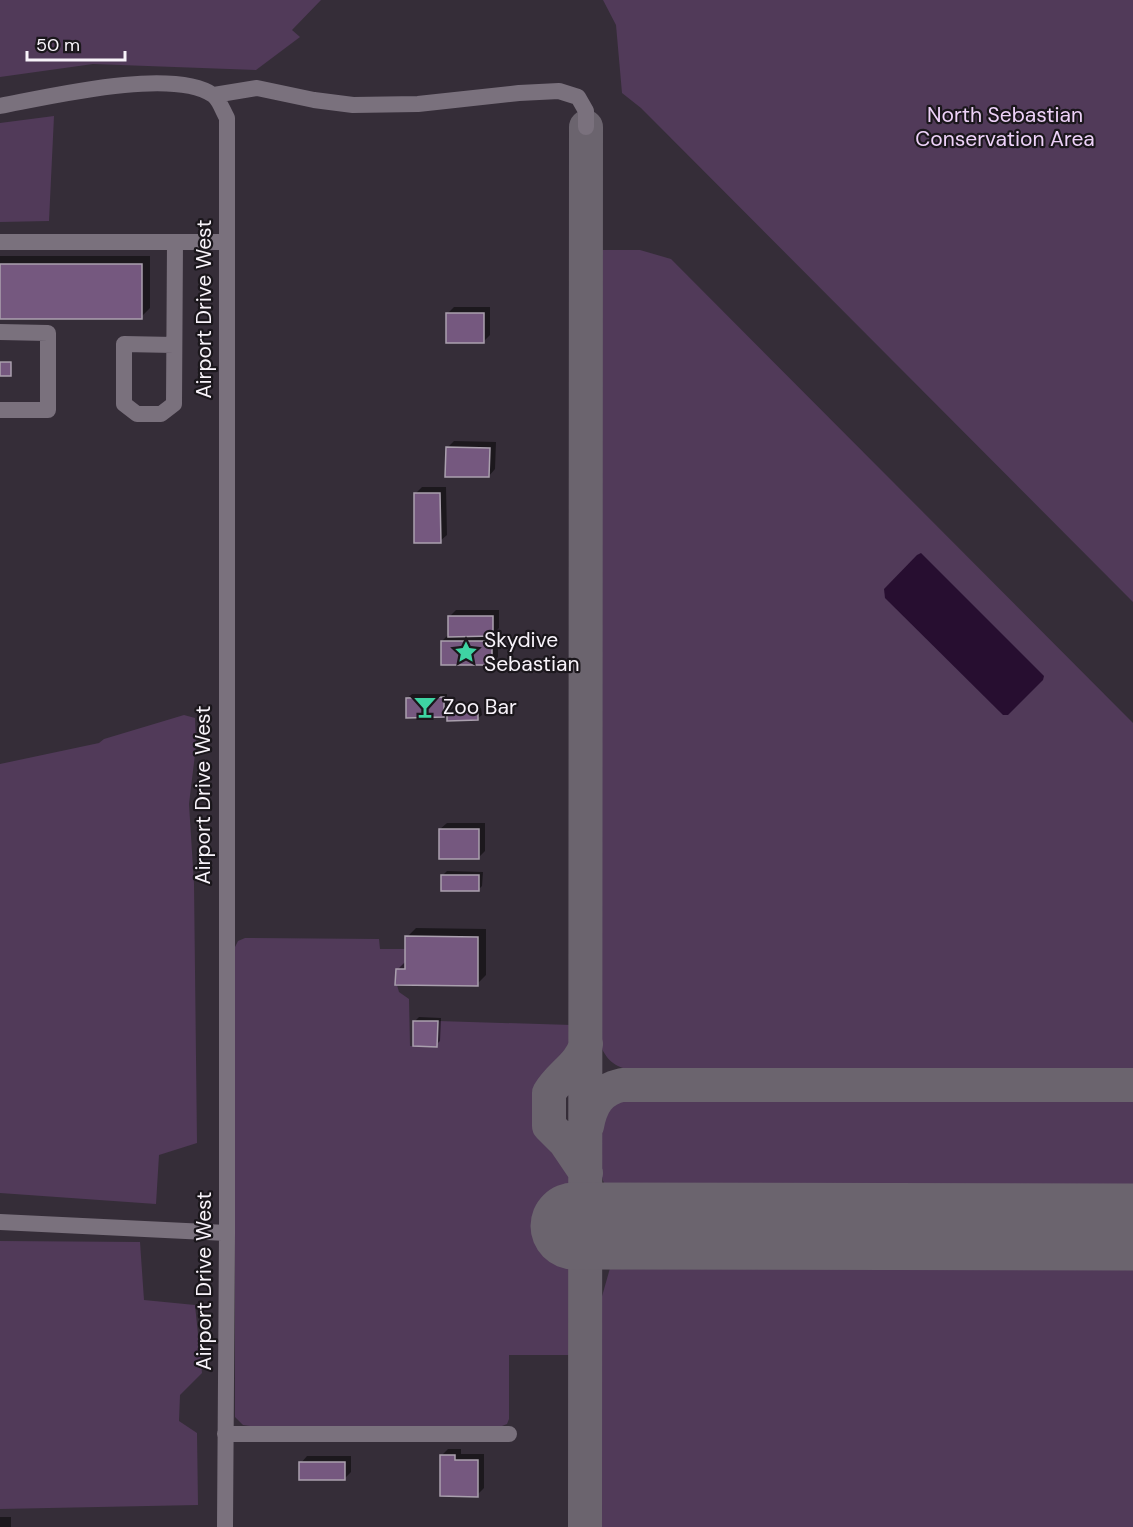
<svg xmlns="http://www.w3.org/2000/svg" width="1133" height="1527" font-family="'DM Sans',sans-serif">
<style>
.green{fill:#513a59}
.water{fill:#270e30}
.shadow{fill:#0007}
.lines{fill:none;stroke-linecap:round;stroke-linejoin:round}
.taxiway{stroke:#6b646e;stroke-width:34}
.runway{stroke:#6b646e;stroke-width:87}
.building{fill:#75587f;stroke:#aaa0ae;stroke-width:1.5}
.minor{stroke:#7a717d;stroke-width:16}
.labels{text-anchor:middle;stroke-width:4.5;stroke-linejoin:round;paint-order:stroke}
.park-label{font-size:21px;fill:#eed2f9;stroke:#1b171c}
.street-label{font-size:21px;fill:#f8f3fa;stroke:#1b171c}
.poi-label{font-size:21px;fill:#f8f3fa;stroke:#1b171c;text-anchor:start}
</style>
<rect width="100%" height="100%" fill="#352d38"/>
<!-- green -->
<path class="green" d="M0 0H321L292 30 300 37 256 70 93 64 0 77Z
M603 0H1133V602L641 108 622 93 616 25Z
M54 116 49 221 0 222V123Z
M601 250H640L671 259 1133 723V1071L637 1070C619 1069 609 1064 601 1047Z
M184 715 195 718 196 746 189 804 194 884 197 1143 159 1155 156 1204 0 1193V764L99 743 104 739Z
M245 938 379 939 380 949H405V969H396L395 984 397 985 399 992 409 999 410 1046H437L438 1021 572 1025 569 1048 536 1083 534 1092 533 1124 535 1133 569 1172 571 1182V1355H509V1419L507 1424 502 1426H250L243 1425 235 1417V947L238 941Z
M633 1097 1133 1098V1201L631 1200C620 1199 610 1193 604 1183 597 1168 598 1116 611 1105 617 1099 625 1098 633 1097Z
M0 1241 140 1242 144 1300 195 1305 202 1373 180 1395 179 1421 197 1433 198 1505 0 1509Z
M619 1251 1133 1252V1527H599V1307L614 1254Z"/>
<!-- water -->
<path class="water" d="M921 553 1044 676 1043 680 1008 715H1003L885 598 884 589 917 555Z"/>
<!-- shadow -->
<path class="shadow" d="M0 256H150V308L141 317H0Z
M454 307H490V335L483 342 447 314Z
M0 361H12L10 374H0Z
M454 441 496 442 495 469 489 476 447 448Z
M422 487H446L447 535 440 541 415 494Z
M456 610H499V628L492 635H498V657L491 664 442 641 449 634V617Z
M412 694H447V712L443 716 408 698Z
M453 708H481L482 715 477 719 449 712Z
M447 823H485V851L479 857 440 829Z
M447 871 483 872 482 886 478 890 443 875Z
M416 928 486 929V975L477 984 397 970 407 960V937Z
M419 1017 441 1018 440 1041 436 1045 415 1021Z
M448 1449H461V1454H484V1488L477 1495 442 1455Z
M307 1456H351V1472L344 1479 301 1463Z
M0 1517H11V1527H0Z"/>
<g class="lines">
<!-- taxiway -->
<path class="taxiway" d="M587 1126C591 1105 599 1090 622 1085H1133
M586 1173 565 1142 549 1126V1093C560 1074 580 1066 586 1044
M585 1527 586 127"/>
<!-- runway -->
<path class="runway" d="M574 1226 1133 1227"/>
</g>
<!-- building -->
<path class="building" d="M0 264H142V319H0Z
M446 313H484V343H446Z
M0 362H11V376H0Z
M446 447 490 448 489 477H445Z
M414 493H440L441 543H414Z
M448 616H493V636L448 637Z
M441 641H492V665H441Z
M444 697V717L406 718V698Z
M478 711V720L447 721V712Z
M439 829H479V859H439Z
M441 875H479V891H441Z
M405 936 478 937V986L395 985 396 969H405Z
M413 1021H438L437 1047 413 1046Z
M440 1455H455V1460H478V1497L440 1496Z
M299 1462H345V1480H299Z"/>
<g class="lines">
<!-- minor -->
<path class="minor" d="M214 95 257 88 314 100 353 105 418 104 519 93 559 91 578 97 586 111V127
M0 106C48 97 172 67 213 95 219 99 223 111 227 118V1233L225 1527
M0 242H227
M0 332 48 333V410H0
M174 345 124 344V404L137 414H161L174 404 175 242
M0 1222 227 1233
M225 1434H509"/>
</g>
<!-- icons -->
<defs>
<g id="sight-bare" transform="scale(1.8)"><path d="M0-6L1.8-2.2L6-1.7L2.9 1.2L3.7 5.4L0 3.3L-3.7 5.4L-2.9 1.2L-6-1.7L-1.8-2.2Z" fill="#3ed4a3" stroke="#1b171c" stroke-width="2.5" paint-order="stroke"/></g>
<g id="bar-bare" transform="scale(1.8)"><path d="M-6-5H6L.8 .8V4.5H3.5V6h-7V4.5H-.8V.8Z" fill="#3ed4a3" stroke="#1b171c" stroke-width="2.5" paint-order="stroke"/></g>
</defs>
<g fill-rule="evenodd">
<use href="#sight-bare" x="466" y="652"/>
<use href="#bar-bare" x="425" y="707"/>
</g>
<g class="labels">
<!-- park labels -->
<g class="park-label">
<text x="1005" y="122">North Sebastian<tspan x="1005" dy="24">Conservation Area</tspan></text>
</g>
<!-- street labels -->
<g class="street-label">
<text transform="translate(204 309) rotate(-90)" y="7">Airport Drive West</text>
<text transform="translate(203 795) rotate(-90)" y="7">Airport Drive West</text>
<text transform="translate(204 1281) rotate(-90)" y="7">Airport Drive West</text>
</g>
<!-- poi labels -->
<g class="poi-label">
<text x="484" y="647">Skydive<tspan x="484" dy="24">Sebastian</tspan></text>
<text x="443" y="714">Zoo Bar</text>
</g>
</g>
<!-- scale -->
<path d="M27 51v9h98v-9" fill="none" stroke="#f8f3fa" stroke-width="3"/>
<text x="36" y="51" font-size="18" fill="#f8f3fa" stroke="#1b171c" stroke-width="4.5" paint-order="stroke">50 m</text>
</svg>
